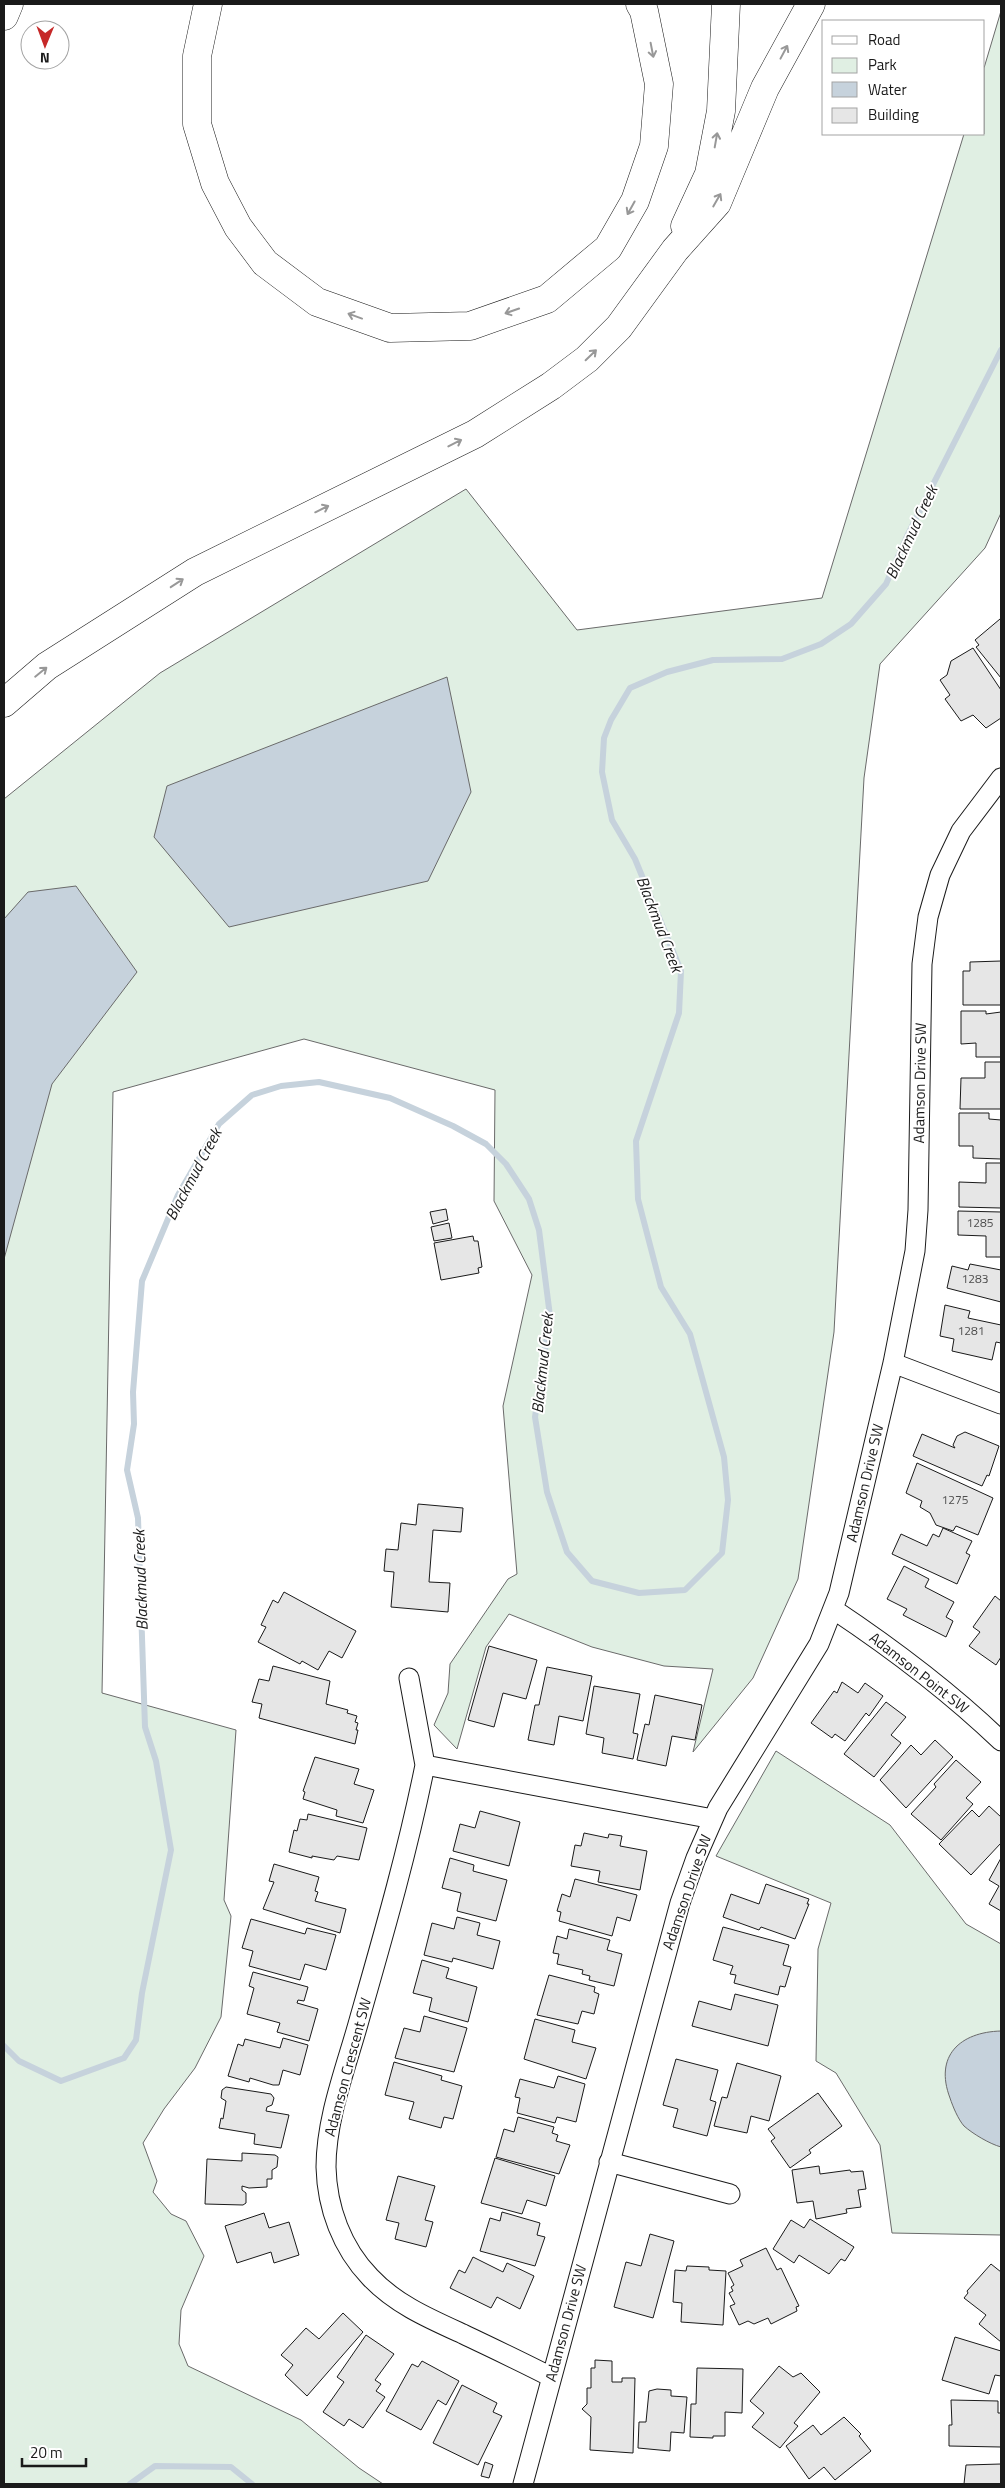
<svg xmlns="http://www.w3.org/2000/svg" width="1005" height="2488" font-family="'Titillium Web',sans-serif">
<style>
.green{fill:#e0efe3;stroke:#6a6a6a}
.water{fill:#c6d2dc;stroke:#6a6a6a}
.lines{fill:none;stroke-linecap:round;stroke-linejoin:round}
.stream{stroke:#c6d2dc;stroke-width:6}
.building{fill:#e6e6e6;stroke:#1a1a1a}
.street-casing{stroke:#1a1a1a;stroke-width:21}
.highway-casing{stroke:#1a1a1a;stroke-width:29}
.street{stroke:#fff;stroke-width:19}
.highway{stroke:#fff;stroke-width:28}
.oneway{stroke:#989898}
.labels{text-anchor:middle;stroke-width:4;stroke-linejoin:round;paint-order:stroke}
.number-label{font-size:12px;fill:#4d4d4d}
.street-label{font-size:15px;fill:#1a1a1a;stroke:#fff}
.water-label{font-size:16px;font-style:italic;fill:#1a1a1a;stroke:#fff}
</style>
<rect width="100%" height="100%" fill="#fff"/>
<!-- green -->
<path class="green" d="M1001 11V513L985 548 880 664 864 778 834 1332 798 1579 753 1678 693 1752 713 1669 664 1666 592 1647 509 1614 486 1647 457 1749 434 1725 448 1693 450 1664 508 1579 517 1574 503 1406 532 1275 494 1201 495 1090 304 1039 113 1092 102 1693 236 1730 224 1900 231 1916 221 2017 195 2068 164 2109 143 2143 157 2181 153 2192 171 2214 186 2221 204 2256 181 2310 179 2344 188 2366 301 2420 359 2468 383 2484H4V799L160 673 466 489 577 630 822 598 964 134H984V68Z
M776 1751 890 1825 966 1924 1001 1944V2235L892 2233 880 2145 836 2073 816 2061 818 1949 831 1903 716 1856Z"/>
<!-- water -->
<path class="water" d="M447 677 471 792 428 881 229 927 154 837 167 786Z
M76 886 137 972 52 1084 4 1259V919L28 892Z
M1001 2031V2147C990 2144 973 2134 964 2126 958 2119 953 2107 950 2098 934 2056 960 2032 1001 2031Z"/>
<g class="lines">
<!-- stream -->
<path class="stream" d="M4 2046 19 2061 61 2081 124 2058 136 2040 142 1993 171 1850 156 1761 145 1727 138 1518 127 1470 134 1424 133 1392 142 1281 178 1195 219 1124 252 1095 281 1086 319 1082 390 1098 453 1126 486 1144 506 1164 529 1199 539 1230 550 1316 535 1417 547 1492 567 1552 592 1581 639 1593 685 1590 722 1553 728 1500 724 1457 690 1334 661 1287 638 1199 636 1141 679 1013 681 971 635 859 612 820 602 772 604 738 611 720 630 688 667 672 713 660 782 659 821 644 851 624 886 584 908 534 1001 350
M130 2484 155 2466 231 2467 252 2484"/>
</g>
<!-- building -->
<path class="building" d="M1000 619 1001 620V678L976 647 979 645 975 640Z
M973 648 1001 690V718L986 728 973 715 961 721 945 699 950 695 940 680 947 675 951 661Z
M1001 961V1005H963V971H970V962Z
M961 1011H986V1014L1001 1012V1057H976V1043L961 1044Z
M985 1062H1001V1109H960L961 1078H985Z
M959 1113H989V1119L1001 1120V1159L973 1158V1146H959Z
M986 1163H1001V1208L959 1207V1182L986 1183Z
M446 1209 448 1220 433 1224 430 1212Z
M958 1211 1001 1212V1257H986V1236L958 1235Z
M449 1223 452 1238 434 1241 431 1227Z
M473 1236 474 1241H478L482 1267 478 1268 479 1273 441 1280 434 1243Z
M970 1264 1001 1270V1302L947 1288 952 1266 968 1270Z
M945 1305 970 1311 968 1318 1001 1325V1343L996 1342 992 1360 952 1351 954 1339 940 1336Z
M965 1432 999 1446 989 1476 987 1475 982 1486 913 1456 922 1434 955 1448 953 1445 957 1436Z
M917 1463 993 1498 978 1535 956 1526 953 1531 936 1525 930 1513 920 1507 922 1501 906 1493Z
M418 1504 463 1508 461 1532 433 1530 429 1582 450 1583 448 1612 391 1607 394 1572 384 1571 386 1549 398 1550 401 1523 416 1525Z
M943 1528 972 1541 966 1553 970 1555 957 1584 892 1554 901 1534 927 1546 933 1534 939 1537Z
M904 1566 929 1579 925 1587 954 1602 946 1617 953 1621 946 1637 903 1615 907 1609 887 1599Z
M284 1592 356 1631 342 1658 329 1651 318 1670 302 1661 300 1664 258 1642 266 1627 261 1625 273 1600 278 1603Z
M995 1596 1001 1601V1657L996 1665 969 1646 980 1632 973 1627Z
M489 1646 537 1660 526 1699 503 1693 494 1727 468 1720Z
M273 1666 330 1681 326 1704 348 1710 347 1713 357 1716 355 1722 358 1723 356 1730H358L355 1744 259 1718 262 1704 252 1702 259 1679 269 1681Z
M547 1667 592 1676 583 1721 559 1716 554 1745 528 1740 535 1705H539Z
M842 1682 858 1693 865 1683 883 1696 869 1716 866 1713 845 1741 835 1734 832 1738 811 1723 834 1691 837 1693Z
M594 1686 640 1694 633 1733 638 1734 633 1759 602 1753 604 1738 586 1734Z
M655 1695 702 1705 695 1740 672 1736 666 1766 637 1760 645 1724 649 1725Z
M886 1702 906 1717 891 1735 901 1743 874 1777 844 1754Z
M935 1740 953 1757 906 1808 880 1780 911 1745 921 1755Z
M315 1757 359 1769 354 1784 374 1790 363 1823 336 1816 337 1810 303 1799 305 1792 303 1791Z
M956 1760 981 1782 966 1798 973 1804 941 1840 911 1814 936 1787 934 1784Z
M989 1806 1001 1817V1843L971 1875 939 1844 972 1810 979 1817Z
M480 1811 520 1822 509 1866 453 1851 460 1824 475 1828Z
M308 1814 367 1828 359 1860 337 1856 334 1860 312 1856V1858L289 1852 294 1830 297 1831 300 1819 307 1820Z
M584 1833 608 1838 609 1834 622 1836 620 1846 647 1851 640 1890 598 1882 600 1871 571 1866 575 1845 581 1846Z
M450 1858 474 1865 473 1871 507 1880 496 1921 457 1911 461 1893 442 1888Z
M1001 1858V1911L989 1904 999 1886 989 1880Z
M274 1864 319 1877 315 1891 318 1892 315 1901 346 1909 340 1933 263 1909 274 1882 269 1881Z
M575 1879 637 1895 630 1921 617 1917 612 1936 559 1921 561 1912 557 1911 562 1894 570 1897Z
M766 1884 809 1899 807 1904H809L795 1939 761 1927 759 1930 723 1917 731 1894 759 1904Z
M457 1917 480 1923 477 1935 500 1941 493 1969 453 1958 452 1962 424 1955 432 1923 454 1929Z
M251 1919 305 1934 307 1928 336 1935 326 1970 305 1964 300 1980 249 1966 253 1951 242 1948Z
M723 1927 789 1945 783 1965 791 1967 785 1987 780 1986 778 1995 734 1983 736 1975 730 1974 733 1966 713 1960Z
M569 1929 610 1940 607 1950 622 1954 614 1986 589 1980 590 1976 582 1974 583 1970 557 1964 559 1954 553 1953 557 1936 567 1939Z
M422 1960 449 1968 446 1978 477 1987 468 2022 429 2011 432 1998 413 1993Z
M253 1972 308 1987 304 2001 298 2000 297 2003 318 2009 309 2041 277 2032 280 2023 247 2014 254 1988 249 1986Z
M549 1975 595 1987 594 1992 599 1994 594 2014 582 2011 578 2024 537 2015Z
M735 1994 778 2005 768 2046 692 2026 699 2001 731 2010Z
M424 2016 467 2028 454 2072 395 2058 404 2028 420 2032Z
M535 2019 575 2030 572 2042 596 2048 586 2079 524 2059Z
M283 2038 308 2045 300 2075 283 2070 279 2085H273L250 2078 249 2082 228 2076 238 2044 243 2046 245 2039 280 2048Z
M676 2059 718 2070 710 2100 716 2102 707 2136 673 2127 678 2109 663 2105Z
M394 2062 442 2076 441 2080 462 2086 453 2119 444 2117 441 2128 409 2119 414 2102 385 2095Z
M737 2063 781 2076 769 2121 751 2116 747 2133 714 2126 722 2097 727 2098Z
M558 2076 585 2084 576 2122 557 2117 555 2123 517 2113 520 2098 515 2097 520 2079 554 2088Z
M226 2087 271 2094 274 2098 272 2105 267 2107 266 2111 289 2115 281 2148 254 2144 255 2134 219 2128 221 2118 223 2119 226 2101 221 2098 222 2090Z
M818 2093 842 2126 809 2150 811 2153 790 2168 771 2141 775 2138 768 2129Z
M518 2117 554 2127 552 2133 558 2135 556 2141 570 2145 559 2174 496 2157 504 2129 514 2132Z
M242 2153 275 2155 278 2157 277 2167 272 2170V2179H267V2187L249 2188 242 2186V2190L246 2193V2203L243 2205 205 2204 207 2159 242 2161Z
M495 2158 555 2176 546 2206 527 2200 522 2214 481 2203Z
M819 2166 820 2174 850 2170 851 2172 863 2171 866 2189 858 2190 861 2207 846 2209 847 2213 816 2219 813 2201 797 2203 792 2170Z
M398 2176 435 2186 425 2220 433 2222 426 2247 395 2239 399 2223 386 2220Z
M502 2212 540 2223 537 2235 545 2237 535 2266 480 2251 490 2218 500 2221Z
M264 2213 269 2228 289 2222 299 2255 274 2263 271 2252 237 2263 225 2226Z
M810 2219 854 2247 845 2261 841 2259 829 2274 799 2255 794 2263 773 2249 791 2220 804 2228Z
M650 2234 674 2241 653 2318 614 2307 626 2262 641 2266Z
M766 2248 777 2270 781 2268 799 2306 796 2307 797 2311 771 2324 768 2318 754 2324 748 2321 739 2325 730 2306 735 2304 729 2293 733 2291 731 2287 734 2285 728 2273 743 2266 740 2260Z
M473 2257 503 2272 507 2263 534 2276 520 2309 497 2297 491 2308 450 2288 459 2270 465 2273Z
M991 2264 1001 2272V2342L979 2324 986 2315 964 2298 968 2293 967 2291Z
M687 2266 709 2267V2270L726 2271 723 2325 681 2322 682 2303 673 2302 675 2270 686 2271Z
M343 2313 363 2332 307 2396 285 2375 293 2365 281 2355 306 2328 319 2339Z
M366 2335 394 2354 375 2380 381 2384 376 2391 385 2397 363 2428 349 2419 344 2426 323 2412 344 2382 337 2377Z
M955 2337 1001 2351V2376L995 2375 989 2394 942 2380Z
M595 2360 612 2361V2382H622V2378H635L633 2453 590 2450 591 2417 582 2409 587 2404V2388H591V2368H595Z
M422 2361 459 2381 446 2405 438 2400 421 2430 386 2411 412 2364 418 2367Z
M779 2366 793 2377 801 2373 820 2392 794 2423 798 2426 780 2448 752 2427 764 2413 750 2401Z
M697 2368 743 2369 742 2413 725 2412V2436H713V2438L690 2437 691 2404H696Z
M462 2385 497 2403 493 2412 502 2416 478 2465 433 2443Z
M657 2389 671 2390V2396L687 2397 684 2433 671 2432 670 2451 638 2448 639 2422H646L649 2391Z
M951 2400 998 2401V2413H1001V2447L949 2446V2425H952Z
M844 2417 861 2434 859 2436 871 2451 835 2480 824 2467 809 2479 786 2446 813 2425 821 2435Z
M485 2462 493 2465 489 2478 481 2476Z
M1001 2464V2484H964L966 2465Z"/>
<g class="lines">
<!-- street casing -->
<g class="street-casing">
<path id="street" d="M893 1363 1001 1404
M833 1609C893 1649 949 1691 1001 1741
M409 1678 425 1765
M609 2162 730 2194
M551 2377C522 2362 492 2348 463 2334 430 2319 395 2304 370 2277 342 2248 327 2208 326 2167 326 2117 347 2065 360 2017 384 1933 408 1850 425 1765L713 1819
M523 2484 680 1903 696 1858 718 1808 819 1644 839 1593 893 1363 915 1251 918 1210 922 964 928 917 940 875 961 831 1001 778"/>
</g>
<!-- highway casing -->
<g class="highway-casing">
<path id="highway" d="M208 4 197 56V124L215 183 238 227 265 263 317 302 390 328 470 326 547 299 608 248 635 201 654 146 659 84 644 11 640 4
M4 16 9 4
M685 226 709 174 721 111 726 4
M4 703 47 666 195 572 475 434 551 386 587 359 619 327 675 250 717 203 765 88 811 4"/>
</g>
<!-- street -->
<use href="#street" class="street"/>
<!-- highway -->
<use href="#highway" class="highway"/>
</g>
<!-- one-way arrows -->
<defs><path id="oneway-shaft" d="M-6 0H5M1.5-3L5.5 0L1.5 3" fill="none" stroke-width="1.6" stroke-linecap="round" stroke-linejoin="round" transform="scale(1.25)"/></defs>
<g class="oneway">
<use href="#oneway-shaft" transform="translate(652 50) rotate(79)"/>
<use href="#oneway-shaft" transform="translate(784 52) rotate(-62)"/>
<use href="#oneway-shaft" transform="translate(716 140) rotate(-80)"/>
<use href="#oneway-shaft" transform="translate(717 200) rotate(-60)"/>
<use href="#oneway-shaft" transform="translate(631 208) rotate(119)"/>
<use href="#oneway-shaft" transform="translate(512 311) rotate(161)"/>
<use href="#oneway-shaft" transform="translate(355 316) rotate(-160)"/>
<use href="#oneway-shaft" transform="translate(591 355) rotate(-44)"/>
<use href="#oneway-shaft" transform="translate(455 443) rotate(-27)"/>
<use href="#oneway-shaft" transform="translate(322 509) rotate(-26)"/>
<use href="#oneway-shaft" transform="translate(177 583) rotate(-33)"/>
<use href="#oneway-shaft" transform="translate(41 672) rotate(-39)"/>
</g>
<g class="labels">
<!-- number labels -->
<g class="number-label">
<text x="980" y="1227">1285</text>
<text x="975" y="1283">1283</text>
<text x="971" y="1335">1281</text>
<text x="955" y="1504">1275</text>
</g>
<!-- street labels -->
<g class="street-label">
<text transform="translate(920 1083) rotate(-89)" y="5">Adamson Drive SW</text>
<text transform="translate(865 1483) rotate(-77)" y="5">Adamson Drive SW</text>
<text transform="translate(919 1673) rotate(38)" y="5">Adamson Point SW</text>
<text transform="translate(687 1892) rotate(-71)" y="5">Adamson Drive SW</text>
<text transform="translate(348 2067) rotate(-75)" y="5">Adamson Crescent SW</text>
<text transform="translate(566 2323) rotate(-75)" y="5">Adamson Drive SW</text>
</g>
<!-- water labels -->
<g class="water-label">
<text transform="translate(911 532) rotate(-65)" y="6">Blackmud Creek</text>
<text transform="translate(660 924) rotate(69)" y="6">Blackmud Creek</text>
<text transform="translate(193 1174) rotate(-62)" y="6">Blackmud Creek</text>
<text transform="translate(542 1363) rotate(-84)" y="6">Blackmud Creek</text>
<text transform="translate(140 1580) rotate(-92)" y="6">Blackmud Creek</text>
</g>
</g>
<!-- border -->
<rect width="1005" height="2488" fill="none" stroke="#1a1a1a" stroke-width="10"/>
<!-- legend -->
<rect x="822" y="20" width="162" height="115" fill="#ffffff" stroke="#a3a3a3"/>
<rect x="832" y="36" width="25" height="8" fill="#ffffff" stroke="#a3a3a3"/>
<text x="868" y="45" font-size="15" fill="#1a1a1a">Road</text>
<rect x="832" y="58" width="25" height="15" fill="#e0efe3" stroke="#a3a3a3"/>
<text x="868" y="70" font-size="15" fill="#1a1a1a">Park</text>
<rect x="832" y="82" width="25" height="15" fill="#c6d2dc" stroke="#a3a3a3"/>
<text x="868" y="95" font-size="15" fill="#1a1a1a">Water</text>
<rect x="832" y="108" width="25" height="15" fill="#e6e6e6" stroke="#a3a3a3"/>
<text x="868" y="120" font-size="15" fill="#1a1a1a">Building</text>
<!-- north arrow -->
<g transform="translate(45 45) rotate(181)"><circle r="24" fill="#ffffff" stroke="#a3a3a3"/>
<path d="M0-4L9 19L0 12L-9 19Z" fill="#c62828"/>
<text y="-8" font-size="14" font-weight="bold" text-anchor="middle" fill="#1a1a1a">N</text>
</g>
<!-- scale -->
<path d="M22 2458v8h64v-8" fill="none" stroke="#1a1a1a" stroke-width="2.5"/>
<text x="30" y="2458" font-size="15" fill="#1a1a1a" stroke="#ffffff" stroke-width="4" paint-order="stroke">20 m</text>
</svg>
